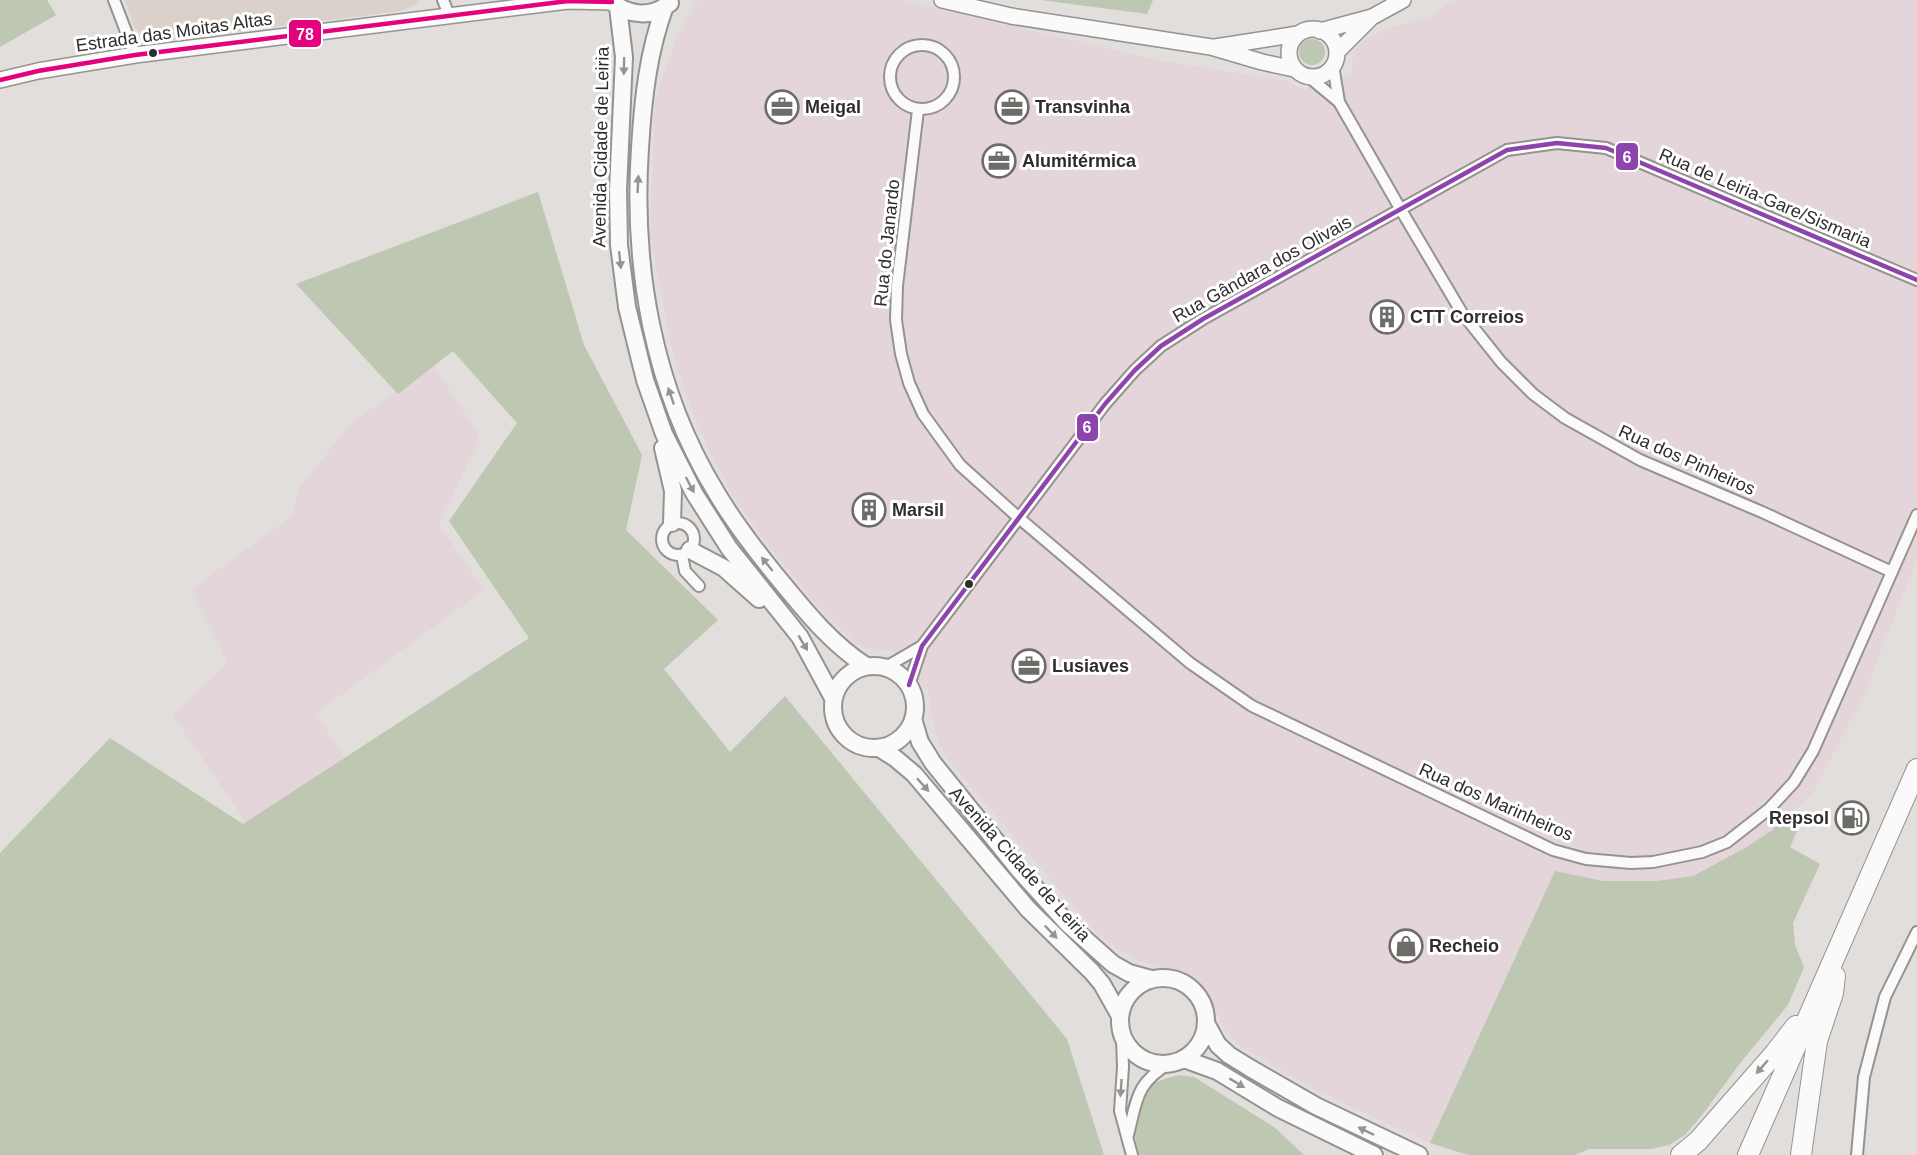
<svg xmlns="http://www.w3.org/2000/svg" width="1917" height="1155" font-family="Helvetica,sans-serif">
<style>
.industrial{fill:#e3d5da}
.built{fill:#d9d1ca}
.green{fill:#bdc7b2}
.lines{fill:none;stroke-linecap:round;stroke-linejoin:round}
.street-casing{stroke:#959390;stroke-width:14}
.secondary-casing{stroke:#959390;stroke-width:18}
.primary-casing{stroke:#959390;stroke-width:20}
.highway-casing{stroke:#959390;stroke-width:22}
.street{stroke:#fafafa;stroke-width:10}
.secondary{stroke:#fafafa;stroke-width:15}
.primary{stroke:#fafafa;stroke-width:16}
.highway{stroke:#fafafa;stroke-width:20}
.bus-1-casing{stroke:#fff;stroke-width:9}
.bus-2-casing{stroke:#fff;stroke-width:9}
.bus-1{stroke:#e5007d;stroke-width:4.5}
.bus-2{stroke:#8e44ad;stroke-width:4.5}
.oneway{fill:#959493}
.bus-dot{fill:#302e2c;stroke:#fff;stroke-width:2}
.labels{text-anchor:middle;stroke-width:6;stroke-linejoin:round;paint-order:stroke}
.street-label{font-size:18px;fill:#302e2c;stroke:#fff}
.poi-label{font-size:18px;font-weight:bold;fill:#302e2c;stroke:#fff;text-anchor:start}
.line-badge{stroke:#fff;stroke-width:2}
.badge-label{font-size:16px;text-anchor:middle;font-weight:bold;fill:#fff}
</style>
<rect width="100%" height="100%" fill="#e1dedb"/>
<!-- industrial -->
<path class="industrial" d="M699 0H901L1161 61 1284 80 1305 90 1351 74 1354 51 1365 40 1389 28 1432 16 1453 0H1917V559L1865 692 1814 791 1771 831 1745 848 1693 876 1657 881H1603L1555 872 1430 1143 1319 1092 1237 1044 1224 1028 1208 993 1197 980 1183 973 1137 960 1115 947 1092 928 944 755 936 737 931 714 928 691 890 650 875 651 856 643 822 611 766 543 732 494 710 452 686 395 672 350 650 234 655 100 676 39 695 4Z
M434 366 480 436 439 525 484 590 315 714 347 760 254 834 173 715 228 663 192 589 291 517 298 490 351 423Z"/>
<!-- built -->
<path class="built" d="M125 0H419L413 6 401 11 163 41H151L141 35 134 26Z"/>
<!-- green -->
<path class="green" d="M0 0H47L56 15 0 47Z
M1041 0H1153L1147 14Z
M1299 52a13 13 0 1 1 26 0a13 13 0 1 1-26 0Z
M538 192 584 345 642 455 626 530 718 620 664 669 730 752 785 696 1067 1039 1104 1155H0V853L110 738 243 824 529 638 449 521 517 423 453 351 398 394 296 284Z
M1782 820 1798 829 1790 847 1820 864 1793 923 1795 945 1804 967 1788 1005 1741 1062 1702 1115 1685 1135 1669 1145 1651 1149H1589L1575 1155H1468L1430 1143 1555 871 1603 881H1657L1693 876 1745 848 1771 831Z
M1179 1075 1194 1077 1274 1127 1304 1155H1139C1132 1135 1133 1109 1146 1091 1152 1081 1168 1078 1179 1075Z"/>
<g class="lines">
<!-- street casing -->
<g class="street-casing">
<path id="street" d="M114 0 135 55
M443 0 449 15
M890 77a32 32 0 1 1 64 0a32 32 0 1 1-64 0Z
M1333 65 1339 102 1401 210 1462 313 1501 362 1533 394 1565 418 1640 460 1762 512 1892 572
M1309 77 1339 102
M918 110 897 286 896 320 901 354 909 383 923 414 960 465 1019 518 1190 663 1252 706 1553 850 1586 859 1631 863 1653 862 1702 852 1727 842 1769 809 1794 782 1813 751 1917 515
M662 539a16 16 0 1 1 32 0a16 16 0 1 1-32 0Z
M682 555 685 571 699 586
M886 667 922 646
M909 685 922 646 1105 404 1135 370 1161 346 1203 319 1507 150 1557 143 1606 148 1917 280
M1122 1037 1123 1067 1120 1111 1132 1155
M1128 1135C1137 1099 1136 1083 1170 1063
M1857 1155 1864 1077 1885 997 1917 932"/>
</g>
<!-- secondary casing -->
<g class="secondary-casing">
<path id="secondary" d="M942 0 1011 16 1211 47 1262 62 1294 69
M1289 53a24 24 0 1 1 48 0a24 24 0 1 1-48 0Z
M1320 31 1372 17 1403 0
M1215 47 1298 34
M1337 52 1370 19
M0 80 38 71 135 55 568 1 612 2"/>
</g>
<!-- primary casing -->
<g class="primary-casing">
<path id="primary" d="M612 2C629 16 652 18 670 3
M665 6C648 52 643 99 640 148 632 267 653 389 716 492 733 521 753 547 774 573 802 607 829 642 866 666
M618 7 624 57 618 190 619 245 627 307 645 380 664 434 694 493 729 548 800 637 833 698
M663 448 673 491 672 523
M690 550 724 568 759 599
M833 707a41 41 0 1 1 82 0a41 41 0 1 1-82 0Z
M913 719 920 742 933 763 1020 871 1067 923 1113 964 1129 973 1151 979
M879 748 895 758 914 774 1028 909 1092 972 1102 984 1120 1016
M1120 1021a43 43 0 1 1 86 0a43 43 0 1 1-86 0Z
M1206 1023 1218 1045 1229 1055 1250 1068 1316 1106 1419 1155
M1184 1059 1217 1071 1278 1108 1374 1155"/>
</g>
<!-- highway casing -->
<g class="highway-casing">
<path id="highway" d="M1681 1155 1698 1141 1775 1053 1796 1026
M1748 1155 1917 769
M1801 1155 1817 1041 1833 993 1835 976"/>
</g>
<!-- street -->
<use href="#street" class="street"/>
<!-- secondary -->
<use href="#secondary" class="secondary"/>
<!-- primary -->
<use href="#primary" class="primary"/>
<!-- highway -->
<use href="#highway" class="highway"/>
<!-- bus-1 casing -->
<g class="bus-1-casing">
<path id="bus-1" d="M0 80 38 71 135 55 568 1 612 2"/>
</g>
<!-- bus-2 casing -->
<g class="bus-2-casing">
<path id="bus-2" d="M909 685 922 646 1105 404 1135 370 1161 346 1203 319 1507 150 1557 143 1606 148 1917 280"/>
</g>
<!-- bus-1 -->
<use href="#bus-1" class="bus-1"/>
<!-- bus-2 -->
<use href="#bus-2" class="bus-2"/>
</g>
<!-- one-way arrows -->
<defs><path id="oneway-solid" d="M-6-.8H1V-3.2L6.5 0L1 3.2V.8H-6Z" transform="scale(1.5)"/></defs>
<g class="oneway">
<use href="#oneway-solid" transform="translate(624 66) rotate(91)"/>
<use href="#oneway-solid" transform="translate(638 184) rotate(-87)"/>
<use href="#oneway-solid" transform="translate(620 260) rotate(84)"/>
<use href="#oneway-solid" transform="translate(671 396) rotate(-109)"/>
<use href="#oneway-solid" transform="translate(690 485) rotate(62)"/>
<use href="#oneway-solid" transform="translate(767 564) rotate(-129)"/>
<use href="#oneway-solid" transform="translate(803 643) rotate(59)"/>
<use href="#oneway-solid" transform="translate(923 785) rotate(48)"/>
<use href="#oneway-solid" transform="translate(1051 932) rotate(46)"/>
<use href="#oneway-solid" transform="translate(1762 1067) rotate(131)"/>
<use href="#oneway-solid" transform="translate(1237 1083) rotate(31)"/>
<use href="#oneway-solid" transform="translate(1121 1088) rotate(94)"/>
<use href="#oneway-solid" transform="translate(1366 1131) rotate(-154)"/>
</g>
<!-- icons -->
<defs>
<g id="office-ring" transform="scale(1.725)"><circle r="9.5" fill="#fff" stroke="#6e6c69" stroke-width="1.5"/><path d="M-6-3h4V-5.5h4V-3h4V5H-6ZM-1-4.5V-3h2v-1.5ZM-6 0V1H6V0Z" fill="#6e6c69"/></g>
<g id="building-ring" transform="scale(1.725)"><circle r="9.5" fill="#fff" stroke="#6e6c69" stroke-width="1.5"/><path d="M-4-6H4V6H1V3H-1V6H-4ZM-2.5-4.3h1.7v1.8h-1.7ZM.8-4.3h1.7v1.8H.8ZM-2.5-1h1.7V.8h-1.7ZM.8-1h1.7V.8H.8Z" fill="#6e6c69"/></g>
<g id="fuel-ring" transform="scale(1.725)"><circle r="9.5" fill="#fff" stroke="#6e6c69" stroke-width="1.5"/><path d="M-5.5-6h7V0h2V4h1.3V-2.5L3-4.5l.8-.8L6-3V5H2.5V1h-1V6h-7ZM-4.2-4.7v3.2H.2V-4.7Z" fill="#6e6c69"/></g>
<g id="shop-ring" transform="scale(1.725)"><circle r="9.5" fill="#fff" stroke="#6e6c69" stroke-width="1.5"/><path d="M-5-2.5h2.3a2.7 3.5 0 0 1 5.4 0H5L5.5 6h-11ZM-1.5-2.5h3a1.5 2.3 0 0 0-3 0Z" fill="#6e6c69"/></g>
</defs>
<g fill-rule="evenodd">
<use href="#office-ring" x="782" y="107"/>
<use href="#office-ring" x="1012" y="107"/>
<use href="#office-ring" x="999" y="161"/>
<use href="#building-ring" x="1387" y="317"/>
<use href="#building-ring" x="869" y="510"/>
<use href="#office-ring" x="1029" y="666"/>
<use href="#fuel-ring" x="1852" y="818"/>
<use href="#shop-ring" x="1406" y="946"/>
</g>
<!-- markers -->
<g class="bus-dot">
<circle cx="153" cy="53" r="5"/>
<circle cx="969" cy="584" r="5"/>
</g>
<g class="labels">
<!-- street labels -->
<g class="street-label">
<text transform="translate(174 32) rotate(-8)" y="6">Estrada das Moitas Altas</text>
<text transform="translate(601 147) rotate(-89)" y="6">Avenida Cidade de Leiria</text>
<text transform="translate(1765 198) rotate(23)" y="6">Rua de Leiria-Gare/Sismaria</text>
<text transform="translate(887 243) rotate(-84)" y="6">Rua do Janardo</text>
<text transform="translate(1262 269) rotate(-29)" y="6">Rua Gândara dos Olivais</text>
<text transform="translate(1687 460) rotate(24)" y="6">Rua dos Pinheiros</text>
<text transform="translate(1496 802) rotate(24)" y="6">Rua dos Marinheiros</text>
<text transform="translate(1020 864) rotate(48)" y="6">Avenida Cidade de Leiria</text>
</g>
<!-- poi labels -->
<g class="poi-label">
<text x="805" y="113">Meigal</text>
<text x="1035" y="113">Transvinha</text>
<text x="1022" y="167">Alumitérmica</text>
<text x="1410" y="323">CTT Correios</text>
<text x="892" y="516">Marsil</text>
<text x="1052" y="672">Lusiaves</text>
<text x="1829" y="824" text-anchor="end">Repsol</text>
<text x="1429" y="952">Recheio</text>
</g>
</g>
<g class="line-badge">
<rect x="288" y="19" width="34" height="29" rx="6" fill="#e5007d"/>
<rect x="1615" y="142" width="24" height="29" rx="6" fill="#8e44ad"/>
<rect x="1076" y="413" width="23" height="29" rx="6" fill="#8e44ad"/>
</g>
<g class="badge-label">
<text x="305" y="40">78</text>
<text x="1627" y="163">6</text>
<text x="1087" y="433">6</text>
</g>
</svg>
